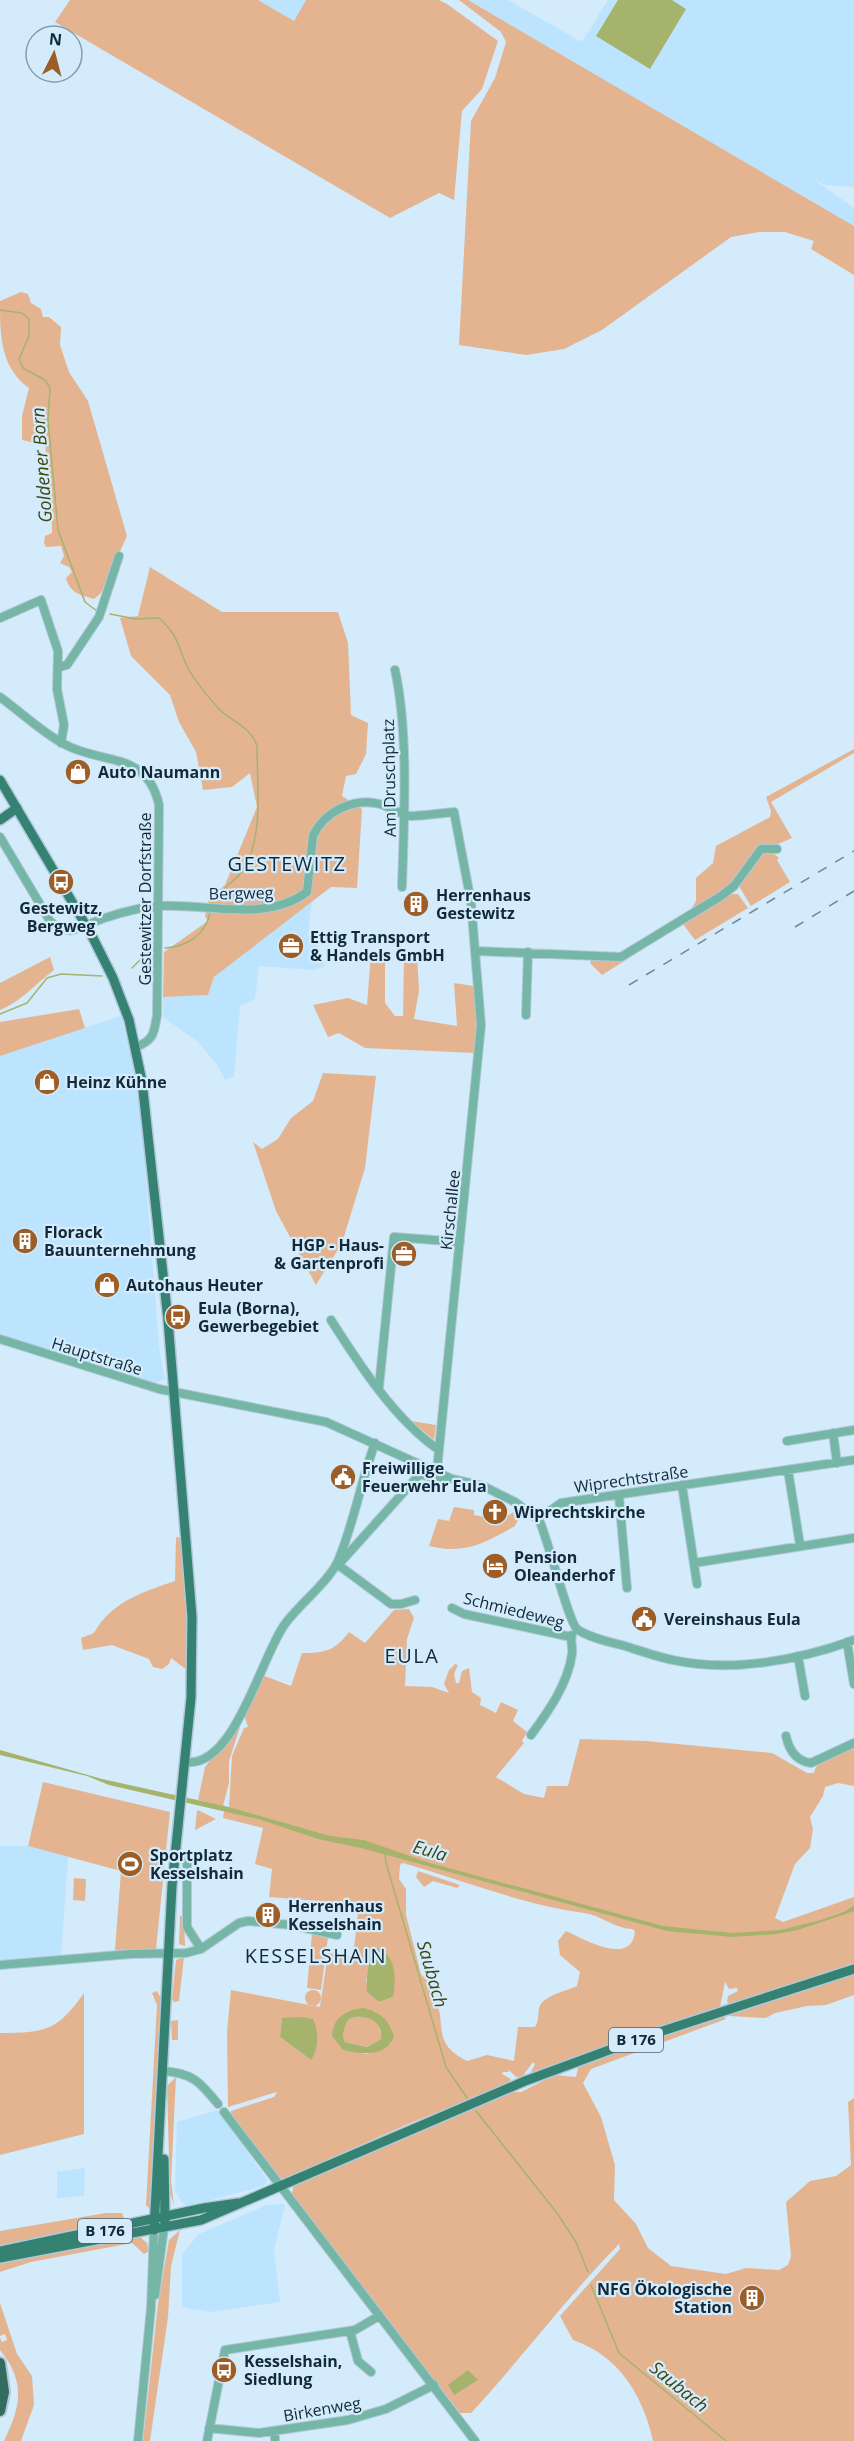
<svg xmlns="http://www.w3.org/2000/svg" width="854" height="2441" font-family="'Open Sans',sans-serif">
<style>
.built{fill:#bce4ff}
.green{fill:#e4b491;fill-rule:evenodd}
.water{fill:#a5b36d;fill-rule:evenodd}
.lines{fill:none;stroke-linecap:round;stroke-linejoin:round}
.stream{stroke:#a5b36d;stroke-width:1.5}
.minor-casing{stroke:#b0c8d8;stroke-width:10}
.major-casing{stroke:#b0c8d8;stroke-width:12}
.highway-casing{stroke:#b0c8d8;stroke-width:14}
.minor{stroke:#75b6a7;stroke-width:8}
.major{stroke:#358273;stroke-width:9}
.highway{stroke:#346b60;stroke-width:10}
.rail{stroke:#6f8797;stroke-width:1.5;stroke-dasharray:10 10;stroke-linecap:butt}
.major-bridge-casing{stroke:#b0c8d8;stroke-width:12;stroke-linecap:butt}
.major-bridge{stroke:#358273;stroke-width:9}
.labels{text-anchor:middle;stroke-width:4.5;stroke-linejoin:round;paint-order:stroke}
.shield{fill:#d3ebfb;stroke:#4b6373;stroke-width:1.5}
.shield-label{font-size:15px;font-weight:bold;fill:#112939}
.poi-label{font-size:16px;font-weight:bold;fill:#112939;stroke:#d3ebfb;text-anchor:start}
.street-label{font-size:16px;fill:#112939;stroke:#d3ebfb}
.water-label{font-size:18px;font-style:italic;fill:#3d4610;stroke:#d3ebfb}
.quarter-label{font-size:20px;letter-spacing:1.5px;fill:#112939;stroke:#d3ebfb}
</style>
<rect width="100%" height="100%" fill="#d3ebfb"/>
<!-- built -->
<path class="built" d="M258 0H306L294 21Z
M468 0H508L582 42 608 0H854V187L825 185 812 178 854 208V226Z
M312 899 308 935 318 946 325 966 315 970 259 966 255 999 240 1006 234 1077 225 1080 218 1066 197 1041 163 1017V997L208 995 214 978 230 962Z
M121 1016 132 1062 142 1125 159 1347 165 1379 156 1383 0 1334V1056Z
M0 1846H28L68 1857 61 1957 0 1962Z
M218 2110 268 2181 263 2186 189 2206 182 2203 175 2191 177 2122Z
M85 2168 84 2196 57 2198V2172Z
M285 2204 274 2250 280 2302 211 2312 182 2307V2254L199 2234 267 2205Z"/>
<!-- green -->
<path class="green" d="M70 0H258L294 21 306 0H439L447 4 498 41 482 89 462 111 454 200 439 193 390 218 55 22Z
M459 0H468L854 226V275L811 249 814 241 785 232H759L731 237 602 330 564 349 526 355 459 345 471 121 495 78 506 42 501 32Z
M21 292 28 294 31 303 41 309 43 317H49L61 327 60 345 69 372 88 401 127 536 101 593 94 599C80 595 70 593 66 578L72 572 69 567 60 563 64 556 61 546 46 547 44 543 45 536 52 533 51 490 45 445 22 440V416L29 388C0 367 0 335 0 301Z
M150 567 222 612H338L348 643 351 715 368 723 366 754 356 774 346 776 342 796 362 809 357 888 331 887 214 977 208 995 163 997 164 952 208 921 205 917 209 898 225 885 257 807 250 773 232 787 203 790 196 752 179 722 170 695 131 656 120 618 138 616Z
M854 749V753L771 802 792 838 778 844 758 847 732 885 691 910 696 901V878L713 863 716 846 770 817 771 811 766 797Z
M772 852 779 858 777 860 790 882 751 906 740 888V882L761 853Z
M730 894H738L748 908 695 940 683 924 602 975 590 963 592 959 627 958Z
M371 952H385V1003L395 1016H403L404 954H417L419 991 414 1019 457 1026 454 983 474 986 477 1022 475 1053 365 1048 339 1033 328 1037 313 1005 348 998 367 1005Z
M50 957 54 970C35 984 21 1002 0 1010V983Z
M79 1009 85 1028 0 1056V1022Z
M323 1073 376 1076 365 1168 342 1243 316 1285 276 1211 253 1142 262 1149 278 1139 291 1118 313 1101Z
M411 1421 436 1425 434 1440Z
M454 1507 474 1510V1515L501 1520 515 1511 519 1518 515 1526C485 1543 465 1555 429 1546L438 1519 449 1521Z
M176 1537 182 1538 187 1611V1670L171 1658 169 1664 162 1669 153 1667 149 1659 112 1645 83 1650 81 1638 94 1633C112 1601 143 1592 175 1581Z
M409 1609 414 1618 407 1639 405 1686 432 1687 449 1693 444 1684 449 1670 455 1664 458 1665 454 1674 456 1683H459L462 1671 469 1668 472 1692 481 1698 480 1705 496 1713 501 1702 518 1710 513 1721 527 1732 522 1741 524 1743 496 1777 524 1794 544 1798 547 1786H568L580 1739 646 1741 772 1753 807 1773H814C817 1757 841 1752 854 1747V1786L838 1783 825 1787 823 1796 810 1817 813 1829 810 1848 795 1864 775 1918 783 1922 854 1897V1964L730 2004 727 2002 728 1996 738 1991 737 1988 729 1989 725 1982 720 2007 529 2076 535 2064 533 2062 522 2077H516L508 2069 509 2072H503L502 2074 511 2079 508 2084 408 2124 284 2179 279 2178 231 2114V2111L274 2097 277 2092 228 2107 227 2032 231 1990 320 2007 328 1953 353 1957 358 1913 345 1903 269 1897 272 1869 255 1864 263 1828 223 1818 224 1811 269 1822 267 1819 229 1807 232 1756 244 1728 248 1727 244 1715 262 1675 291 1686 302 1653C324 1653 335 1651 349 1632L365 1643 394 1610ZM403 1863C463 1880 522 1905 584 1913 600 1915 616 1929 632 1929L635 1931C632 1968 582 1938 566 1931L558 1941 560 1955 580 1972 577 1986C567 1991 543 1995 539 2008 538 2015 539 2020 535 2027H518L514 2061 487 2055 467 2061C443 2048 442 2040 440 2015 439 2003 431 2007 434 1989L421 1974 406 1915V1889L399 1879 400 1865ZM372 1954 393 1997 379 2002 366 1982ZM375 2011 391 2043 367 2054 343 2050 339 2018ZM282 2018 311 2060 280 2037Z
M238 1725 240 1727 229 1761V1783L223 1806 198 1800 205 1767Z
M43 1782 170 1812 156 1949 115 1950 121 1871 28 1846Z
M197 1810 200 1811 216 1819 195 1830Z
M418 1871 460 1885 457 1888 433 1881 424 1887 416 1877Z
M74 1878 86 1879 85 1901 73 1900Z
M180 1916H184L185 1946 179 1944Z
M312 1933 328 1937 321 1990 307 1988Z
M184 1957 179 2001 174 2002 172 1999 176 1960Z
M854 1974V1995L826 2005 807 2006 775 2013 766 2018 730 2016V2013Z
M305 1998a8 8 0 1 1 16 0a8 8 0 1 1-16 0Z
M157 1991 162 2000 152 2211 146 2205 157 2005 152 1993Z
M84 1993V2134L0 2155V2033C46 2033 58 2030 84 1993Z
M723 2016 726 2019 591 2069 583 2083 601 2117 615 2165 614 2200 636 2224 648 2248 671 2266 726 2274 746 2268 779 2270 788 2265 791 2256 786 2202 810 2181 836 2176 851 2165 848 2102 854 2098V2441H653C643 2395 619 2356 573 2340L560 2316 620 2249 619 2244C567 2297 522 2358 471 2413H460L295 2202 292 2193 294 2185 509 2092H521L555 2075 576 2077 578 2068 585 2063Z
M355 2017C371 2014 382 2023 381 2039L367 2047 345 2042C341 2034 345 2026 349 2019Z
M178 2020V2040H172L171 2021Z
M176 2077 171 2181 174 2205 170 2193 167 2086Z
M106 2213H122L126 2223 0 2249V2231Z
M180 2230 171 2266 168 2317 150 2441H143L158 2304 169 2240Z
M139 2236 147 2243 149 2251 144 2254 132 2243 31 2262 0 2272V2261Z
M0 2303 17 2354 32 2376 34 2405 21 2441H4C21 2406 26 2382 0 2350V2338L2 2342 7 2340 5 2334 0 2336Z"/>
<!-- water -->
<path class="water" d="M618 0H672L686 9 650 69 596 36Z
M0 1750 102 1779 229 1807 330 1836 364 1840 430 1863 663 1926 732 1933 780 1930 821 1920 846 1911 854 1905V1911L798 1930 777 1934 732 1937 667 1931 361 1848 318 1839 261 1820 109 1785 87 1776 0 1755Z
M377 1948C397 1956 396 1979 393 1997L379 2002 367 1992C366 1980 368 1956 377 1948Z
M363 2008C381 2012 389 2020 394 2037 385 2058 361 2054 343 2050L332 2036C333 2017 347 2010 363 2008ZM355 2017C370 2015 383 2023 381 2039L367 2047 345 2042C341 2034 345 2026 349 2019Z
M301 2017 313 2019C319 2032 319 2048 311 2060L280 2037 282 2018Z
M468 2370 478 2380 454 2395 448 2385Z"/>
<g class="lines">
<!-- stream -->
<path class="stream" d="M0 310 22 313 29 319V336L19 359 23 368 45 380 50 388 48 420 58 530 85 602 97 611
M110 614 136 619 159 618C179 636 177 645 187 666 194 681 207 695 218 708 231 722 251 726 257 746 257 782 264 839 243 870 234 883 217 891 211 905
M165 948C186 947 207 934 210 912
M132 968 151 949
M0 1014 27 1003 47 978 61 974 102 976
M385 1853 386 1863 446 2067 467 2098
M476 2111 557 2213 576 2242 588 2272
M591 2285 619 2353 726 2441"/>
<!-- minor casing -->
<g class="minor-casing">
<path id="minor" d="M0 618 41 600 58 651 57 689 64 725 61 743
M59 667 67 665 99 617 119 556
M395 670C409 734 404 820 402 887
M0 697C21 712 41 732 64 744 101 765 147 750 159 805L157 1015C154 1033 154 1040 136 1047
M0 837 50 921C70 941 85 923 108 917 123 912 142 907 158 906 207 903 265 923 307 892L313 836C324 812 353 797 380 804 390 807 400 815 411 816 425 816 440 813 454 812L471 902 481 1025 437 1470
M476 951 621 957 721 896 734 886 761 849H777
M526 1015 528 952
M331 1320C359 1364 395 1420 439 1450
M0 1339 159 1389 326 1422 452 1479 483 1486 515 1502 535 1517H541L561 1503 854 1460
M379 1387 394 1237 460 1242
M833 1433 837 1463
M787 1441 854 1430
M788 1470 800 1545
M682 1485 697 1584
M619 1496 627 1588
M538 1517C547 1536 569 1623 577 1629 589 1638 610 1642 625 1646 641 1651 657 1657 673 1660 730 1673 800 1660 854 1640
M694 1563 854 1538
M337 1564 391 1604H401L415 1600
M339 1564 420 1474 443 1481 445 1476
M452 1608 464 1614 571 1637
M847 1642 854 1684
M798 1656 805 1696
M531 1735C548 1712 568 1684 572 1654 573 1647 570 1641 572 1635
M786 1736C789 1750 796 1761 811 1763L854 1743
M185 1762C235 1769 261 1656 285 1624 298 1606 330 1580 338 1561 354 1523 361 1481 375 1443
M175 1855 184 1857 187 1863V1927L201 1949
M0 1965 131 1954 186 1953 201 1949 239 1923 248 1921 291 1925 337 1935
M163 2071C193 2073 200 2082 218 2104
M224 2112 475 2441
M155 2295 164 2228
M350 2331 358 2361 371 2372
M209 2428 259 2433 348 2420 386 2409 434 2385
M275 2431V2441
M138 2441 151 2308 154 2230
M207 2441 225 2350 355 2330 379 2316"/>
</g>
<!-- major casing -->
<g class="major-casing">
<path id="major" d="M0 780 81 917
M0 820 17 808
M92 936 113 978 129 1020 142 1081 168 1320 192 1617 191 1698 172 1886 154 2230
M164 2159 165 2223
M0 2251 204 2208 238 2203
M0 2258 201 2220 525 2081 647 2036 854 1969"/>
</g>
<!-- highway casing -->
<g class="highway-casing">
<path id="highway" d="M0 2363 4 2392 0 2411"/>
</g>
<!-- minor -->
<use href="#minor" class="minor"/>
<!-- major -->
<use href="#major" class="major"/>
<!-- highway -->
<use href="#highway" class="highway"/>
<!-- rail -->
<path class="rail" d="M795 927 854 891
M629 985 854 851"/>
<!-- major-bridge casing -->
<g class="major-bridge-casing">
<path id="major-bridge" d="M81 917 92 936"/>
</g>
<!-- major-bridge -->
<use href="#major-bridge" class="major-bridge"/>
</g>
<!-- icons -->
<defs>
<g id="shop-disc" transform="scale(1.35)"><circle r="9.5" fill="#9d5d26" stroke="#d3ebfb"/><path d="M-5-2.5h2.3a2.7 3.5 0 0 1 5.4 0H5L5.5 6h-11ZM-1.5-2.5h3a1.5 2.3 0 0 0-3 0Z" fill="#fff"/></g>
<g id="bus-disc" transform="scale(1.35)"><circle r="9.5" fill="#9d5d26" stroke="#d3ebfb"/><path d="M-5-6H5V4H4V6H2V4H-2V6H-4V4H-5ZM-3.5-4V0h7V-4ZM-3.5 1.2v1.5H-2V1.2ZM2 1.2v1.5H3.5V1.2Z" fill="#fff"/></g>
<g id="building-disc" transform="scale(1.35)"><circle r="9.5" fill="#9d5d26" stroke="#d3ebfb"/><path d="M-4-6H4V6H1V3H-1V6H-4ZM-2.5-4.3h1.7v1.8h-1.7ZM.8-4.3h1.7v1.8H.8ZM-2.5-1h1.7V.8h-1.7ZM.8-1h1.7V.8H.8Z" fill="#fff"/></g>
<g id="office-disc" transform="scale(1.35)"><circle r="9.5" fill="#9d5d26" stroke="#d3ebfb"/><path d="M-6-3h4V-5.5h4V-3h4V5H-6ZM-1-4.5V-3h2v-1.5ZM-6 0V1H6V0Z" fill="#fff"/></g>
<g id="civic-disc" transform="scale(1.35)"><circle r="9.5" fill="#9d5d26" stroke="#d3ebfb"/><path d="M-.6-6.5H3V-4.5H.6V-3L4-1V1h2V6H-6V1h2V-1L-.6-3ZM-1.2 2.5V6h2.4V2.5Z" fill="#fff"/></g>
<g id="church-disc" transform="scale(1.35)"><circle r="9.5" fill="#9d5d26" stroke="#d3ebfb"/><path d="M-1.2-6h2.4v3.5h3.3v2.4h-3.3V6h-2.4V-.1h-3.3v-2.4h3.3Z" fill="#fff"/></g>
<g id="hotel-disc" transform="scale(1.35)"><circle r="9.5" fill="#9d5d26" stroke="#d3ebfb"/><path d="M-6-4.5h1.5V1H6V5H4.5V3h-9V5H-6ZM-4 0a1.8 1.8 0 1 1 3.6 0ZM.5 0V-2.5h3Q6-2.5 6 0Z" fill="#fff"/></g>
<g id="stadium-disc" transform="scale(1.35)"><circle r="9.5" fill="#9d5d26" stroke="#d3ebfb"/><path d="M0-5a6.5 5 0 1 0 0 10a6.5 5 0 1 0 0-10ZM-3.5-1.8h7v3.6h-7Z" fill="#fff"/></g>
</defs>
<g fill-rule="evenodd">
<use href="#shop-disc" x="78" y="772"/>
<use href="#bus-disc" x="61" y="882"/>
<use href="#building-disc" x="416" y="904"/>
<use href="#office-disc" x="291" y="946"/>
<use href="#shop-disc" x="47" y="1082"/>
<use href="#building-disc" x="25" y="1241"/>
<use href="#office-disc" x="404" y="1254"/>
<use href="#shop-disc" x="107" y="1285"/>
<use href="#bus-disc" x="178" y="1317"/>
<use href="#civic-disc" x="343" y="1477"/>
<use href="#church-disc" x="495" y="1512"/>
<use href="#hotel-disc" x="495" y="1566"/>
<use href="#civic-disc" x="644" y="1619"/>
<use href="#stadium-disc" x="130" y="1864"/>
<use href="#building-disc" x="268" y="1915"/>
<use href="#building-disc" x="752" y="2298"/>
<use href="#bus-disc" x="224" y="2370"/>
</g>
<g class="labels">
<!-- shield labels -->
<g class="shield">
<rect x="609" y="2028" width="54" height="24" rx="4.5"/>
<rect x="78" y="2219" width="54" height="24" rx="4.5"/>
</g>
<g class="shield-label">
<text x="636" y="2045">B 176</text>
<text x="105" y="2236">B 176</text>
</g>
<!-- poi labels -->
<g class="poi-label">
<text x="98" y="778">Auto Naumann</text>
<text x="436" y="901">Herrenhaus<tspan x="436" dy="18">Gestewitz</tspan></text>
<text x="61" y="914" text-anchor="middle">Gestewitz,<tspan x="61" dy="18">Bergweg</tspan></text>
<text x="310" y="943">Ettig Transport<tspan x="310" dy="18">&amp; Handels GmbH</tspan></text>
<text x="66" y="1088">Heinz Kühne</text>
<text x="44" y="1238">Florack<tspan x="44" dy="18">Bauunternehmung</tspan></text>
<text x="384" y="1251" text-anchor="end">HGP - Haus-<tspan x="384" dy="18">&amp; Gartenprofi</tspan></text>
<text x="126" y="1291">Autohaus Heuter</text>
<text x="198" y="1314">Eula (Borna),<tspan x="198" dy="18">Gewerbegebiet</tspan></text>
<text x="362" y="1474">Freiwillige<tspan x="362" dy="18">Feuerwehr Eula</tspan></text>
<text x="514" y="1518">Wiprechtskirche</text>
<text x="514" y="1563">Pension<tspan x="514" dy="18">Oleanderhof</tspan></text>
<text x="664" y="1625">Vereinshaus Eula</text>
<text x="150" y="1861">Sportplatz<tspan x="150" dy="18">Kesselshain</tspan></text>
<text x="288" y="1912">Herrenhaus<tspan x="288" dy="18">Kesselshain</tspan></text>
<text x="732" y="2295" text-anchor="end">NFG Ökologische<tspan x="732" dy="18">Station</tspan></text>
<text x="244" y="2367">Kesselshain,<tspan x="244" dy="18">Siedlung</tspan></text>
</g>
<!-- street labels -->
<g class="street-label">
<text transform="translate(389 778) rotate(-91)" y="6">Am Druschplatz</text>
<text transform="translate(241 893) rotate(-1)" y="6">Bergweg</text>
<text transform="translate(145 899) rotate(-90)" y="6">Gestewitzer Dorfstraße</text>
<text transform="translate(450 1210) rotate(-84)" y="6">Kirschallee</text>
<text transform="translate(97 1356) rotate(17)" y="6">Hauptstraße</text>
<text transform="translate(631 1479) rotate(-8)" y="6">Wiprechtstraße</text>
<text transform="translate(514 1610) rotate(14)" y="6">Schmiedeweg</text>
<text transform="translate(322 2409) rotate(-10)" y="6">Birkenweg</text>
</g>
<!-- water labels -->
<g class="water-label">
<text transform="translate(42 465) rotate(-94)" y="6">Goldener Born</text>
<text transform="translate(430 1851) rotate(16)" y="6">Eula</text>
<text transform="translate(432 1974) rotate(74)" y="6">Saubach</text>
<text transform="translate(679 2387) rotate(39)" y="6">Saubach</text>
</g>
<!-- quarter labels -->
<g class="quarter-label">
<text x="287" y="871">GESTEWITZ</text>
<text x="412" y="1663">EULA</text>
<text x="316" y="1963">KESSELSHAIN</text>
</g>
</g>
<!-- north arrow -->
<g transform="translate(54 54) rotate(6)"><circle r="28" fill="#d3ebfb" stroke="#859dad" stroke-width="1.5"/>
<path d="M0-4.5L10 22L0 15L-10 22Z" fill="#9d5d26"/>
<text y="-9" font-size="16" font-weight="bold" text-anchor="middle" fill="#112939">N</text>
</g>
</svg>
